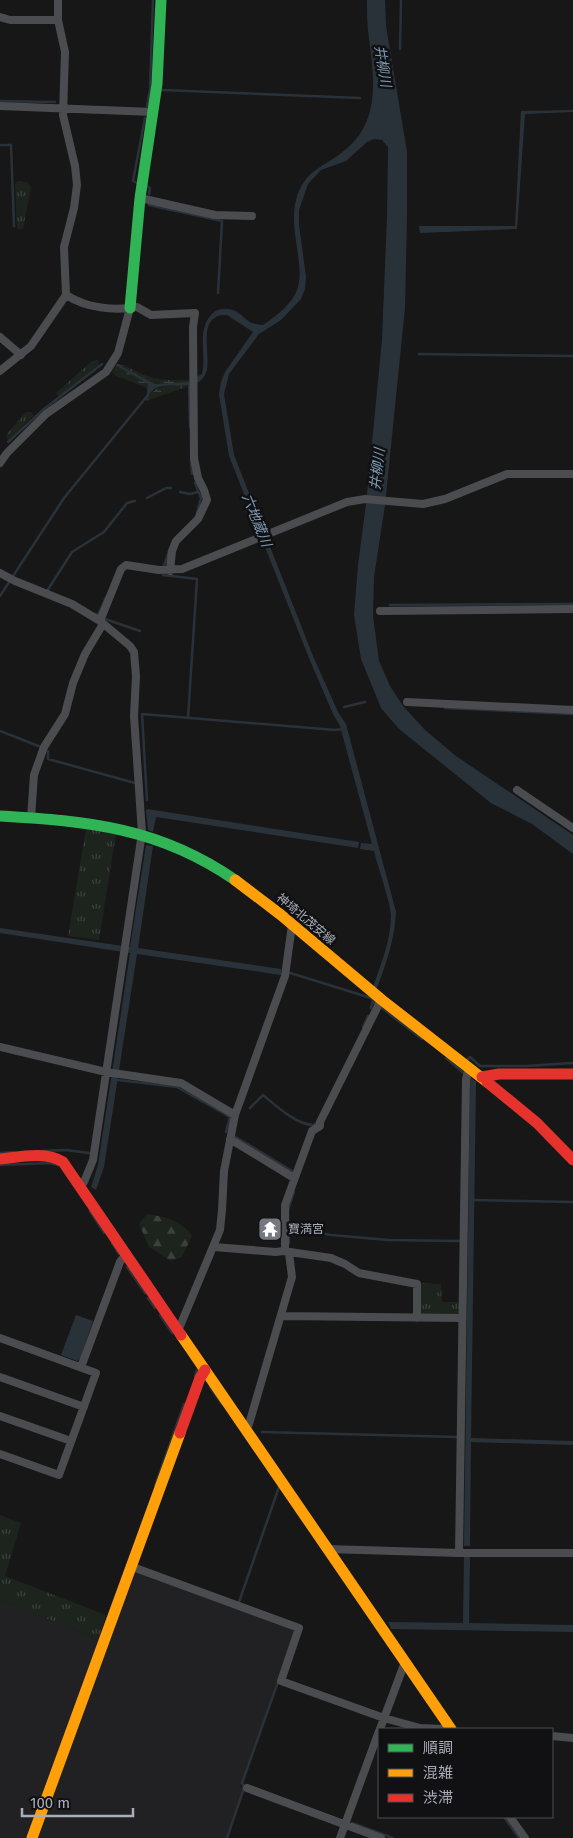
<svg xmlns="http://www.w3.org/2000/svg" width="573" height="1838" font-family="'Fira Sans','Noto Sans JP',sans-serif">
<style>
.built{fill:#212123}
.grass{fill:url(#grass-tufts)}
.forest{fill:url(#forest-firs)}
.wetland{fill:url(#wetland-marsh)}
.water{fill:#2a3239}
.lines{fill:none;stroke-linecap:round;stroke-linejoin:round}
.stream{stroke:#2a3239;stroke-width:2.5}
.street{stroke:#4b4c50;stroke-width:8}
.fast{stroke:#30b455;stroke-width:11}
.slow{stroke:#ff9f0a;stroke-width:11}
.jam{stroke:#e5322d;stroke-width:11}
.labels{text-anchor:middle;stroke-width:5;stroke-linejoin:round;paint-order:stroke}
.street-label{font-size:12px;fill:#a8adb8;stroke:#111113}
.poi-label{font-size:12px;fill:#a8adb8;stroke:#111113;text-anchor:start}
.water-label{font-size:14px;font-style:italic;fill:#7f9bb3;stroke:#111113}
</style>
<defs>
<pattern id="grass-tufts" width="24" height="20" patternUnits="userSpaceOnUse" patternTransform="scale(1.25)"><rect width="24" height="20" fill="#1d241e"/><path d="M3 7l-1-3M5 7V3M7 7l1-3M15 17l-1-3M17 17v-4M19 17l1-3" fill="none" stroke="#3b413d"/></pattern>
<pattern id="forest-firs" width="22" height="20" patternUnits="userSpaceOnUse" patternTransform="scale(1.25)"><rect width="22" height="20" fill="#1d241e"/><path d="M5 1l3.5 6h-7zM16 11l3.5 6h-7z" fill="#3b413d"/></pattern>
<pattern id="wetland-marsh" width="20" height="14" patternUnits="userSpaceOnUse" patternTransform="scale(1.25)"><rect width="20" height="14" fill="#1d241e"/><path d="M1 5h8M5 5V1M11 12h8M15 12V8" fill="none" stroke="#3b413d"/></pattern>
</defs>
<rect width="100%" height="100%" fill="#171717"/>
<!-- built -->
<path class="built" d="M134 1570 295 1630 240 1786 243 1788 226 1838H38Z
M0 1600 99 1639 27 1838H0Z"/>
<!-- grass -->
<path class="grass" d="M18 181 27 182 31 187 23 229 19 230 17 227 15 184Z
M98 360 99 364 60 396 57 395 56 393 92 361Z
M26 412H32L33 416 9 439H7L6 435Z
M86 829 116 834 99 940 68 936Z
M419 1283 441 1284 442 1302H460V1314L419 1315Z
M0 1515 21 1523 5 1576 106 1615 99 1639 0 1600Z"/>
<!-- forest -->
<path class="forest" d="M147 1214C165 1217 181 1220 192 1236L182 1257 171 1261 149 1247 139 1224Z"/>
<!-- wetland -->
<path class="wetland" d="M117 364C128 365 136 372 147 376 162 381 178 381 194 379L188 382 155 384 121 366H117L148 384V390L145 387 114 375 112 371Z
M180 385 189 386 146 401C156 384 163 386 180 385Z"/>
<!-- water -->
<path class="water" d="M367 0H385L386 26 407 152V216L405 308 385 505 374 577 373 616 379 661 390 686 403 706 425 730 456 756 573 835V854L532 824 491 803 399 729 381 708 361 659 354 615 358 565 366 504 382 340 387 217 388 147 382 140 374 139 367 142 346 161 321 170 308 184 299 210V225L306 277 305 289 301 299 281 320 259 334 229 374 224 394 234 455 313 656 338 712 346 724 396 912C395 939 386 963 377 988L373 987C381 964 391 940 391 915 390 900 378 868 374 851L360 849 361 843 372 844 340 726 333 714 309 658 229 456 219 394 221 382 225 372 253 332 227 315C224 315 218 315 216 317 198 326 213 361 205 375 194 395 164 378 152 391 150 393 148 398 146 401L148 384 117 366H121L155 384 188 382 202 374C207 354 196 330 212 314 218 308 225 308 233 310 246 315 244 324 263 325 307 295 302 282 295 234 294 222 293 212 296 200 304 169 324 168 345 150 383 119 373 73 368 30 367 20 367 10 367 0Z
M573 110V112L525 114 517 229 420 233 419 226H515L521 111Z
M147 809 359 842 358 848 156 817 153 832 148 830 146 811Z
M146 845 153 846 138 948 281 969V975L137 954 104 1167 96 1190 91 1187 98 1165 130 953 0 933V928L130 947Z
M470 1081H476L471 1438 573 1441V1445L471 1442 470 1546H464Z
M76 1315 93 1321 80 1359 77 1361 61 1355Z
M464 1557H470L469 1623 573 1625V1632L391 1629 388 1622 463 1623Z"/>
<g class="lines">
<!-- stream -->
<path class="stream" d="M400 49 401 0
M162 90 360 98
M0 101 55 102
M147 106 150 89 153 0
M0 145H11L14 226
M137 183 133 181 145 118
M147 186 150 188 149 194
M149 205 222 221 218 293
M419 354 573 356
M189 383 190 427
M8 442 44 409 102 364
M191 460 192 474
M195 483 201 498 197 513
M180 492 190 494 198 492
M147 498 166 488H171
M164 566 169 551
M163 575 197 579 188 718
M49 591H47L72 552 104 532 127 503 135 501
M0 596 64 498 148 395
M390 605 573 604
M96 614 98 615 106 597
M105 619 140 631
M344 707 365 702
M445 708 573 714
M0 731 41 747
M48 751V759L135 783
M147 800 142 714 335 730 343 729
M287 972 371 998 373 1001 422 1039
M371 1008 373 1001
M363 1027 368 1016
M446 1058 474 1082
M468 1059 470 1057 480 1066H526L573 1063
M118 1080 177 1087 230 1117 226 1132
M250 1108 263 1095C275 1105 298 1126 314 1125L317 1122
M234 1136 292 1171
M41 1151 66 1150 89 1153
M0 1153 13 1152
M0 1165 50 1163 58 1165
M472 1200 573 1202
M90 1211 104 1233
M290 1227 331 1235 388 1240 459 1241
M112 1243 119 1254
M289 1243 288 1210 294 1192
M127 1267 145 1293
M148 1298 155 1308
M160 1315 172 1333
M195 1376 197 1370
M210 1387 222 1404
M262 1432 458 1437
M155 1486 184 1404
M239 1602 279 1487
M504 1817 519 1838
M352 1823 393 1838
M227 1838 244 1788 242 1783 279 1679"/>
<!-- street -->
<path class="street" d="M58 0V20L65 52 63 115 75 166 77 185 74 208 64 247 66 295
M0 17 10 20H58
M0 106 153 112
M140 198 215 215 252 216
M0 337 21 355
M0 371 31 346 66 295C87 308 113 311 137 307L151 315 195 313 193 327 194 458 198 478 204 490 207 500 198 519 176 541 172 551 170 571
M0 463 7 453 46 414 106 372 118 353 130 308
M0 573 15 581 72 604 100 621 130 646 134 652 136 676 134 716 142 833 93 1160 84 1182 80 1187
M380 611 573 609
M100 621 121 569 126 565 159 570 182 569 347 502 365 499 423 504 445 499 507 474H573
M407 702 573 710
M517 790 573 828
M31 818 34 775 44 747 65 714 73 683 85 654 103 624
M0 1047 106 1072 181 1083 235 1115
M230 1139 294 1178
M214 1247 276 1252 283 1251 331 1258 345 1264 359 1273 417 1284V1318
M283 1251 285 1248V1205L312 1131 320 1126V1122L381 1000
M282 1316 462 1318
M178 1331 220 1230 222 1210 224 1171 235 1115 285 976 292 925
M0 1338 96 1373 59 1475 0 1454
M81 1367 120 1262 126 1254
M0 1377 84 1407
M0 1416 71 1441
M246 1430 249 1424 292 1277 289 1253
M328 1549 459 1553H573
M459 1553 466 1079 469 1068
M130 1566 299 1628 281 1681 384 1718 420 1728 445 1729
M380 1729 405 1662
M552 1736 573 1738
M247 1788 381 1838
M510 1817 525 1838
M340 1838 379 1731"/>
<!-- fast -->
<path class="fast" d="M130 308 140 198 157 84 161 0
M0 816C89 821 160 828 235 880"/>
<!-- slow -->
<path class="slow" d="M235 880 281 915 382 1000 487 1082
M181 1335 451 1729
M32 1838 180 1433"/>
<!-- jam -->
<path class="jam" d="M482 1077 499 1074H573
M487 1082 537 1123 573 1160
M0 1159C20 1157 45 1151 63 1162L181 1335
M180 1433 200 1378 205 1370"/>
</g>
<!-- icons -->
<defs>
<g id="temple-square" transform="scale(1.25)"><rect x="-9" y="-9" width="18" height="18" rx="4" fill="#757880" stroke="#111113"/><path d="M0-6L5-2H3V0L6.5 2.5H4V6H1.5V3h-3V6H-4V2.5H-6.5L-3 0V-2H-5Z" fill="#fff"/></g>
</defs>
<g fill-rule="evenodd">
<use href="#temple-square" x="270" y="1229"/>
</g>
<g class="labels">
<!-- street labels -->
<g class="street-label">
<text transform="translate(306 919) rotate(40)" y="4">神埼北茂安線</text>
</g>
<!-- poi labels -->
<g class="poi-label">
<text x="288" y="1233">寶満宮</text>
</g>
<!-- water labels -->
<g class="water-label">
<text transform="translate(383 66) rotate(81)" y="5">井柳川</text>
<text transform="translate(377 469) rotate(-83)" y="5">井柳川</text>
<text transform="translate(257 520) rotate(68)" y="5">六地蔵川</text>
</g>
</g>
<!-- legend -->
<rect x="378" y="1728" width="175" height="90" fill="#111113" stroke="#4d4f55"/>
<rect x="388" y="1744" width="25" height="8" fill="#30b455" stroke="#4d4f55"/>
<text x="423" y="1753" font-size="15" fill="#a8adb8">順調</text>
<rect x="388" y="1769" width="25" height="8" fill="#ff9f0a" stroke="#4d4f55"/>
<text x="423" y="1778" font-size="15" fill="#a8adb8">混雑</text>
<rect x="388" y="1794" width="25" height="8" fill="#e5322d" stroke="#4d4f55"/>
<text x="423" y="1803" font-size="15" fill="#a8adb8">渋滞</text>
<!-- scale -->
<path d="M22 1808v8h111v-8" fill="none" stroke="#a8adb8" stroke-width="2.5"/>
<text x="30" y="1808" font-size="15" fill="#a8adb8" stroke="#111113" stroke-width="4" paint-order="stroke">100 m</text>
</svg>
